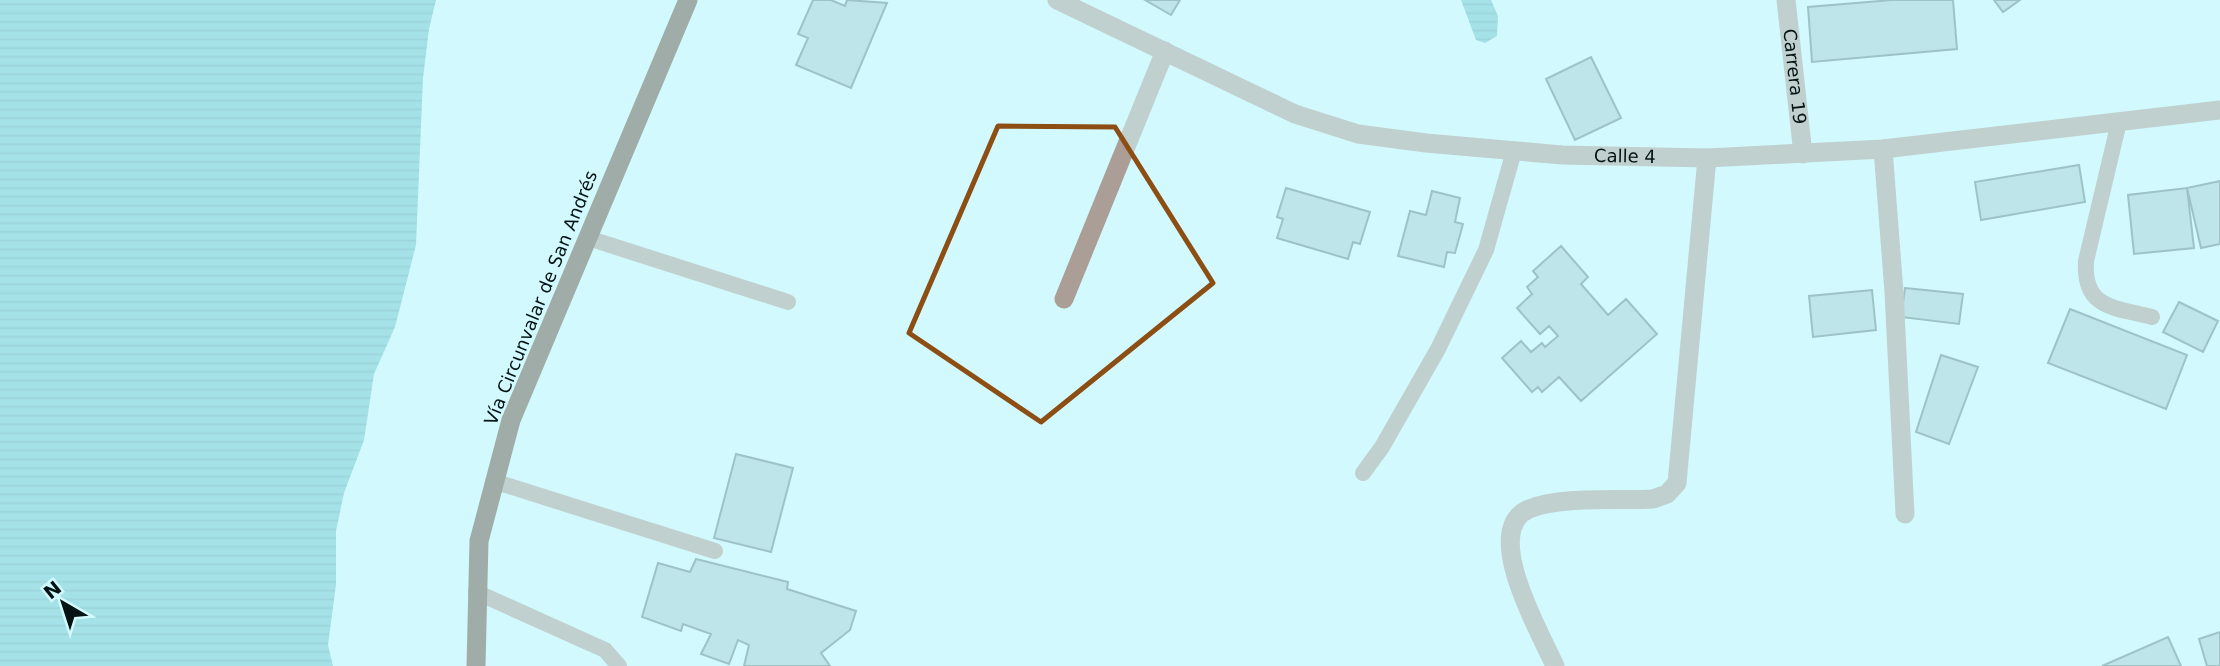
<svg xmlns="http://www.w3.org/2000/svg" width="2220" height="666" font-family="'DejaVu Sans',sans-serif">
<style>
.water{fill:url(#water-rules)}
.building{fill:#a6ccd0;stroke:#5d8286;stroke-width:2}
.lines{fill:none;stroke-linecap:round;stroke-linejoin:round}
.service{stroke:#aa9e96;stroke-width:16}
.minor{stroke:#aa9e96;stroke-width:19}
.trunk{stroke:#644f3f;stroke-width:19}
.marked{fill:none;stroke:#8c4e13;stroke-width:5;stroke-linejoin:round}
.labels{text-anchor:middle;stroke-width:5;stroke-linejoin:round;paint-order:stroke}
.street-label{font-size:18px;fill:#051314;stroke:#d2fafe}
</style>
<defs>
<pattern id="water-rules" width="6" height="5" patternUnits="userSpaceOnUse" patternTransform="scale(1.75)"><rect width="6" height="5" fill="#6dc5cd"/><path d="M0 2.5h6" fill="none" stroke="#5da8af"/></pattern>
</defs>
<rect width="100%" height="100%" fill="#d2fafe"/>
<!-- water -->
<path class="water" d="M0 0H436L429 29 423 78 416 245 395 327 374 374 364 440 344 493 336 531V585L328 645 333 666H0Z
M1461 0H1491L1498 16 1497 36 1485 43 1476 40Z"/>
<!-- building -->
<path class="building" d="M813 0H831L845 6 847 0 887 3 851 88 796 65 808 38 798 34Z
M1145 0H1180L1171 15Z
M1892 0H1953L1957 49 1812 62 1808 7Z
M1994 0H2020L2003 12Z
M1591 57 1621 118 1575 140 1546 79Z
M2079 165 2085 202 1981 220 1975 182Z
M2220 181V244L2201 248 2187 188Z
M1286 188 1370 212 1360 244 1353 242 1348 259 1277 238 1283 219 1277 217Z
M2187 188 2194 248 2134 254 2128 195Z
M1432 191 1460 198 1455 222 1463 224 1455 253 1447 252 1444 267 1398 256 1410 211 1426 215Z
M1561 246 1588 277 1581 284 1608 315 1626 299 1657 334 1581 401 1559 377 1542 392 1538 387 1532 392 1502 358 1521 341 1531 352 1542 343 1545 347 1558 336 1549 326 1540 334 1517 308 1532 294 1527 287 1538 277 1533 271Z
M1905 288 1963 294 1959 324 1901 317Z
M1872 290 1876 330 1813 337 1809 296Z
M2179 302 2218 321 2203 352 2163 332Z
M2070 309 2187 355 2166 409 2048 363Z
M1941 355 1978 367 1949 444 1916 432Z
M736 454 793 468 771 552 714 538Z
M696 559 788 582 787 589 856 611 850 630 821 653 830 666H744L749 645 738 640 729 664 701 654 711 634 683 624 681 631 642 617 658 563 690 572Z
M2220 632V666H2207L2199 639Z
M2168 637 2181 666H2102Z"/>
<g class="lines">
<!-- service -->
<path class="service" d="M2119 122 2086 261C2083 309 2114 307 2152 317
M588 238 788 302
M1363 473 1382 447 1438 349 1486 250 1514 151
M493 481 715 551
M476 592 605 650 619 666"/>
<!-- minor -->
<g class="minor">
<path id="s1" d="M1057 0 1295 114 1358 134 1426 143 1562 155 1707 158 1883 149 2220 110"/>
<path id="s2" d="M1786 0 1803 154"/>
<path d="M1883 149 1894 292 1905 514"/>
<path d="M1064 299 1165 51"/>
<path d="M1555 666C1541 634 1480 530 1529 509 1561 496 1618 501 1653 499L1667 494 1677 483 1707 158"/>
</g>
<!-- trunk -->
<path class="trunk" d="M476 666 479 541 511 420 688 0"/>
</g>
<!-- marked area -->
<path d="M0 0H2220V666H0ZM998 126 1115 127 1213 283 1041 422 909 333Z" fill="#d2fafe" fill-opacity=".55" fill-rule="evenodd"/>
<path class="marked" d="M998 126 1115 127 1213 283 1041 422 909 333Z"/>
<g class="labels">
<!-- street labels -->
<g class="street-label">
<text dy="6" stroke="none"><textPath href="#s2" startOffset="77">Carrera 19</textPath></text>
<text dy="6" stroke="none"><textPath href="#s1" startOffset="598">Calle 4</textPath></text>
<text transform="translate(541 298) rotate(-68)" y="6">Vía Circunvalar de San Andrés</text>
</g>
</g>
<!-- north arrow -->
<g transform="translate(63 603) rotate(321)" stroke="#d2fafe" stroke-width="5" paint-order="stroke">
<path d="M0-5L12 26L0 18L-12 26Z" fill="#051314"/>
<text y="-10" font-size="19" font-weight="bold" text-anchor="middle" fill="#051314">N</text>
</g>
</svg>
